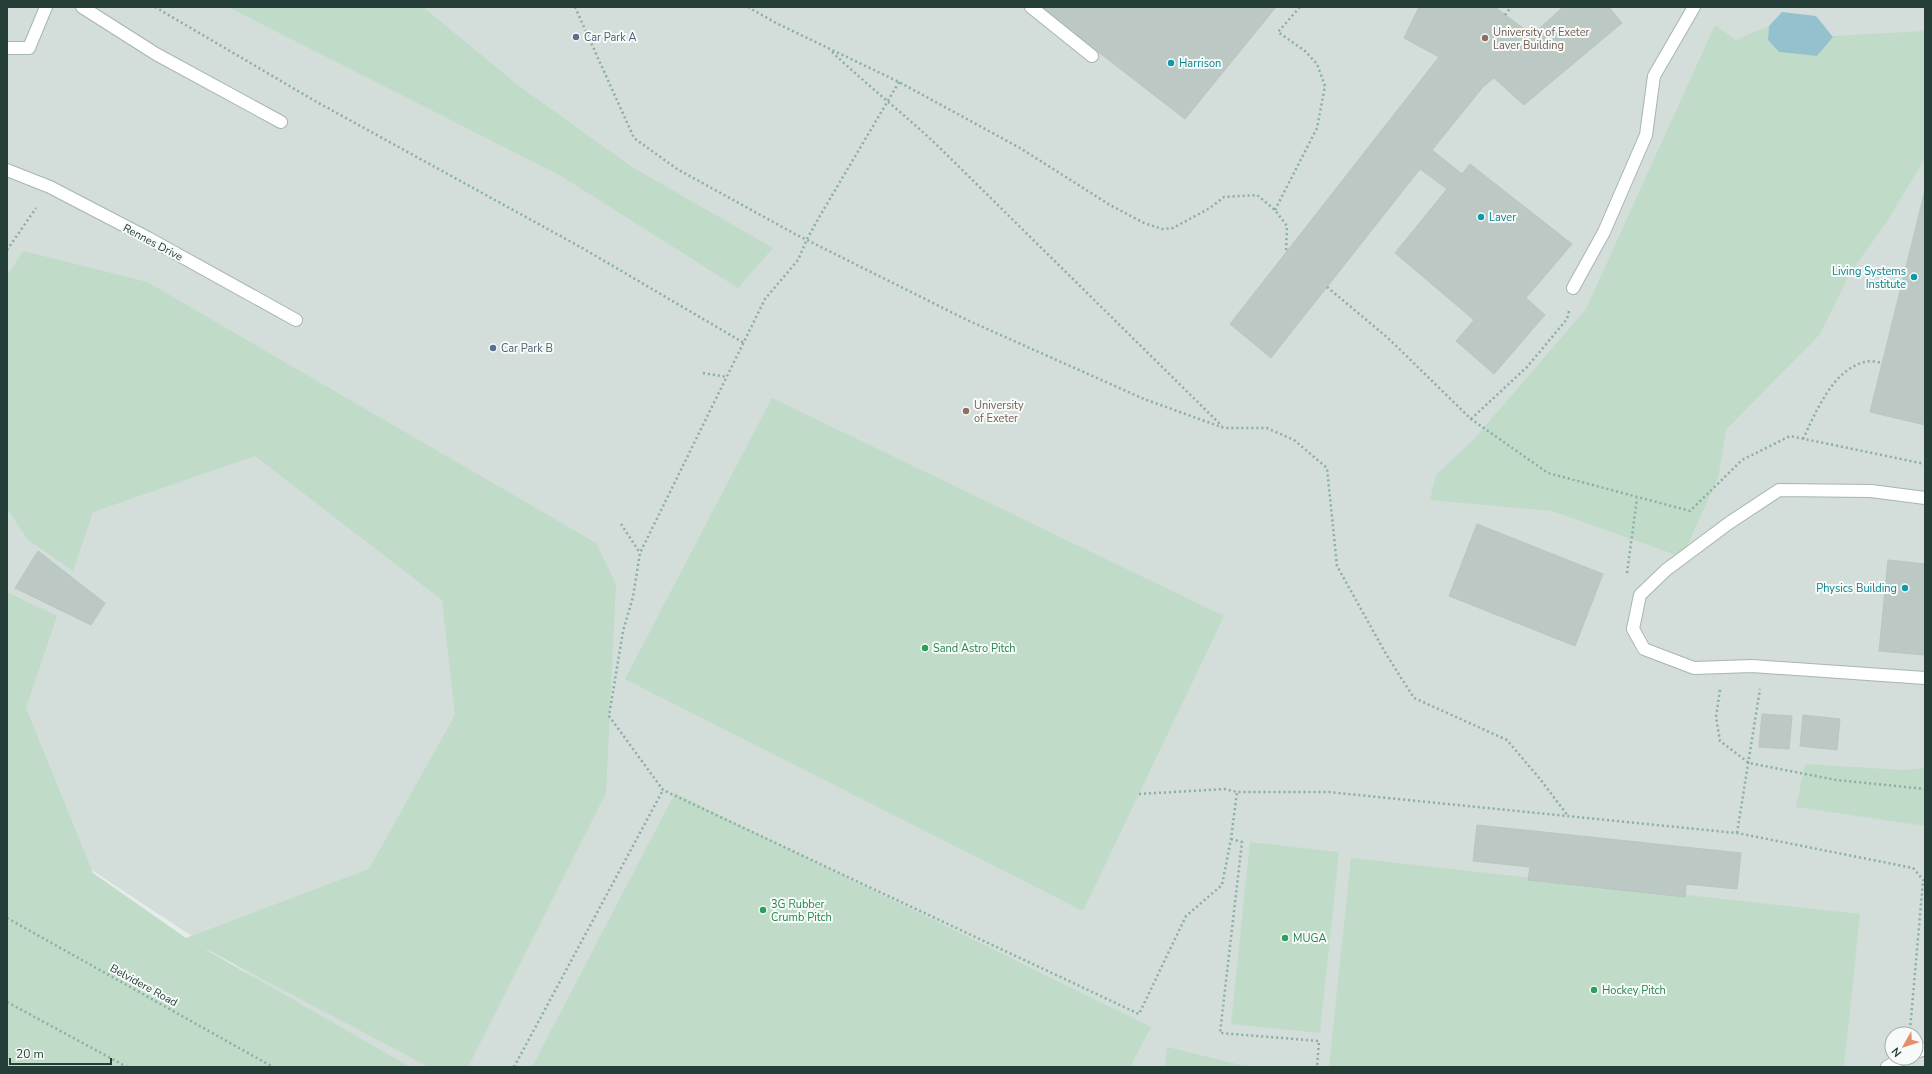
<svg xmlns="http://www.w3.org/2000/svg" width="1932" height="1074" font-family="'Nunito Sans',sans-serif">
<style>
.built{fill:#d3ddd9;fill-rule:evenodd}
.green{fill:#c0dcc9}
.water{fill:#93c1cd}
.building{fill:#bbc8c3;stroke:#b8c6c1}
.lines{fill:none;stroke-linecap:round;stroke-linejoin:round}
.lane-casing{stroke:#a8b5b1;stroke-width:14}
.street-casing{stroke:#a8b5b1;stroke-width:14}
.path{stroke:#89aea4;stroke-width:2.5;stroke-dasharray:2 3;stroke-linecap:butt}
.lane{stroke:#fff;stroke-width:12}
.street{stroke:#fff;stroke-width:12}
.service-dot{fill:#5c6f8a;stroke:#f6faf8;stroke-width:1.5}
.education-dot{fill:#8d6e63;stroke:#f6faf8;stroke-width:1.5}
.culture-dot{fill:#0f9aa8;stroke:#f6faf8;stroke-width:1.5}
.leisure-dot{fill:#2e9e5b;stroke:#f6faf8;stroke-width:1.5}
.labels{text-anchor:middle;stroke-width:4;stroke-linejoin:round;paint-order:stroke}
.education-label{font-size:11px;fill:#785e54;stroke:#f6faf8;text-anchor:start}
.service-label{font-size:11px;fill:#4e5e75;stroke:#f6faf8;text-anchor:start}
.culture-label{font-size:11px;fill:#0d838f;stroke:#f6faf8;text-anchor:start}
.street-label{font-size:11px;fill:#263e38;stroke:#f6faf8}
.leisure-label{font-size:11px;fill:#27864d;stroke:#f6faf8;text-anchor:start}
</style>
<rect width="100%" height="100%" fill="#e5edea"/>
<!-- built -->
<path class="built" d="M7 7H1925V1067H390L7 814ZM1892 1034H1916V1058H1892Z"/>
<!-- green -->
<path class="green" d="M228 7H423L519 86 632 167 773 248 738 288 561 176Z
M1715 25 1736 40 1769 26 1768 40 1779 52 1817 56 1834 36 1925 31V158L1886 223 1850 273 1820 334 1726 430 1718 478 1682 557 1552 511 1430 500 1436 475 1474 439 1586 309Z
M23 251 147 282 596 543 616 584 606 793 468 1067H429L200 946 410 1067H7V592L57 616 26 708 93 873 186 938 369 869 455 715 442 600 255 456 93 512 73 571 27 539 7 508V276Z
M772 398 1224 616 1083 911 625 679Z
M1805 764 1904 770 1925 768V826L1796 807Z
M675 793 1151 1027 1130 1067H532Z
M1250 842 1339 852 1320 1033 1231 1024Z
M1351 858 1860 914 1844 1067H1329Z
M1167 1047 1249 1067H1165Z"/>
<!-- water -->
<path class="water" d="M1782 12 1816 16 1833 37 1817 56 1779 52 1768 40 1769 26Z"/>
<!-- building -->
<path class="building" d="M1040 7H1276L1185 119Z
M1419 7H1495L1532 35 1563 7H1609L1622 23 1524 105 1494 78 1483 87 1432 150 1462 174 1470 164 1572 244 1526 298 1545 315 1494 374 1456 341 1474 320 1395 253 1447 189 1420 169 1271 358 1230 324 1439 57 1404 38Z
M1925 190V425L1870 412Z
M1477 524 1603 574 1575 646 1449 596Z
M38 551 105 603 91 625 15 588Z
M1888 560 1925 564V655L1879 651Z
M1762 714 1792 716 1789 749 1759 747Z
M1803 715 1840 719 1837 750 1800 746Z
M1477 825 1741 853 1737 889 1686 884 1685 897 1528 880 1530 867 1473 861Z"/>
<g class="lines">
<!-- lane casing -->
<g class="lane-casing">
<path id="lane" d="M82 7 156 54 281 122
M1031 7 1092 56
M7 48H29L46 7
M1573 288 1604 232 1646 135 1654 76 1694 7
M1925 498 1871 491 1779 490 1729 523 1666 570 1640 595 1633 629 1644 649 1694 668 1752 666 1925 678
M1916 1052 1925 1049
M1887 1067 1902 1058"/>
</g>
<!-- street casing -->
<g class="street-casing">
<path id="street" d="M7 170 50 187 148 238 296 320"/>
</g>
<!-- path -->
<path class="path" d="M155 7 315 101 584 249 744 343
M575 7 634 138 677 169 795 234 967 320 1144 399 1224 428H1267L1294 440 1327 468 1337 566 1386 654 1414 698 1507 740 1540 779 1568 816
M748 7 776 23 899 82 1020 148 1110 205 1144 223 1162 229 1173 228 1210 208 1224 197 1257 195 1275 210 1287 226 1286 253
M1505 15 1511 7
M832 52C867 85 904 114 939 147L1222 426
M899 82 821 214 807 239 798 260 765 299 640 553 633 597 623 631 609 716 663 790 1139 1014 1186 916 1222 885 1231 839 1237 792
M1275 210 1317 128 1325 86 1317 64 1305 51 1278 32 1300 7
M7 250 36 208
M1327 287 1388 338 1471 419 1548 473 1690 511 1742 460 1790 436 1925 464
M703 373 727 377
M1471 419 1527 367 1567 319 1569 311
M1803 439C1816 412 1832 371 1864 362 1869 360 1877 362 1882 363
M621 524 640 553
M1627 573 1637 498
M1720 690 1716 717 1720 741 1749 763 1836 780 1925 789
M1139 794 1225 789 1237 792H1329L1737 833 1913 868 1925 882
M1737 833 1760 689
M1231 839 1242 842 1220 1033 1319 1041 1317 1067
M7 918 273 1067
M7 1002 127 1067
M1910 1030 1923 881
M514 1067 663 790"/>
<!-- lane -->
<use href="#lane" class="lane"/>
<!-- street -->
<use href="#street" class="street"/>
</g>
<!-- markers -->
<g class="service-dot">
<circle cx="576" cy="37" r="4"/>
<circle cx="493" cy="348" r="4"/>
</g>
<g class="education-dot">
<circle cx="1485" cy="38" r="4"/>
<circle cx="966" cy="411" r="4"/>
</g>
<g class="culture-dot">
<circle cx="1171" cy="63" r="4"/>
<circle cx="1481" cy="217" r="4"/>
<circle cx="1914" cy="277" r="4"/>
<circle cx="1905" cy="588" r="4"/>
</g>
<g class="leisure-dot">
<circle cx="925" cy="648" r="4"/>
<circle cx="763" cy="910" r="4"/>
<circle cx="1285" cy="938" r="4"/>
<circle cx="1594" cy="990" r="4"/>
</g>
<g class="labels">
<!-- education labels -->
<g class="education-label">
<text x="1493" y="36">University of Exeter<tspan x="1493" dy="13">Laver Building</tspan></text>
<text x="974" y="409">University<tspan x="974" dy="13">of Exeter</tspan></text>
</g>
<!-- service labels -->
<g class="service-label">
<text x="584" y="41">Car Park A</text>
<text x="501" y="352">Car Park B</text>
</g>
<!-- culture labels -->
<g class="culture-label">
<text x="1179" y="67">Harrison</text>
<text x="1489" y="221">Laver</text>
<text x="1906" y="275" text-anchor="end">Living Systems<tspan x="1906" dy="13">Institute</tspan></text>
<text x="1897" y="592" text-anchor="end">Physics Building</text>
</g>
<!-- street labels -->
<g class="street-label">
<text transform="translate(153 242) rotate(28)" y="4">Rennes Drive</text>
<text transform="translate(144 985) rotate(29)" y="4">Belvidere Road</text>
</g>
<!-- leisure labels -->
<g class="leisure-label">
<text x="933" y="652">Sand Astro Pitch</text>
<text x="771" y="908">3G Rubber<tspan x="771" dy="13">Crumb Pitch</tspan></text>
<text x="1293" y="942">MUGA</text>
<text x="1602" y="994">Hockey Pitch</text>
</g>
</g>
<!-- border -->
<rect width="1932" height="1074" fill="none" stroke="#263e38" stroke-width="16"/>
<!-- north arrow -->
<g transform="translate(1904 1046) rotate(231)"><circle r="19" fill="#f6faf8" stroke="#a3afab"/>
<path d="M0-3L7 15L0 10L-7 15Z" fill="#e68e6b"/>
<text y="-6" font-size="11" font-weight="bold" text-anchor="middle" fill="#263e38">N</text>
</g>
<!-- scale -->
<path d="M10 1058v6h101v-6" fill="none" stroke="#263e38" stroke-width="2"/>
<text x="16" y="1058" font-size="12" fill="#263e38" stroke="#f6faf8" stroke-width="3" paint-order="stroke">20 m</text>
</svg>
